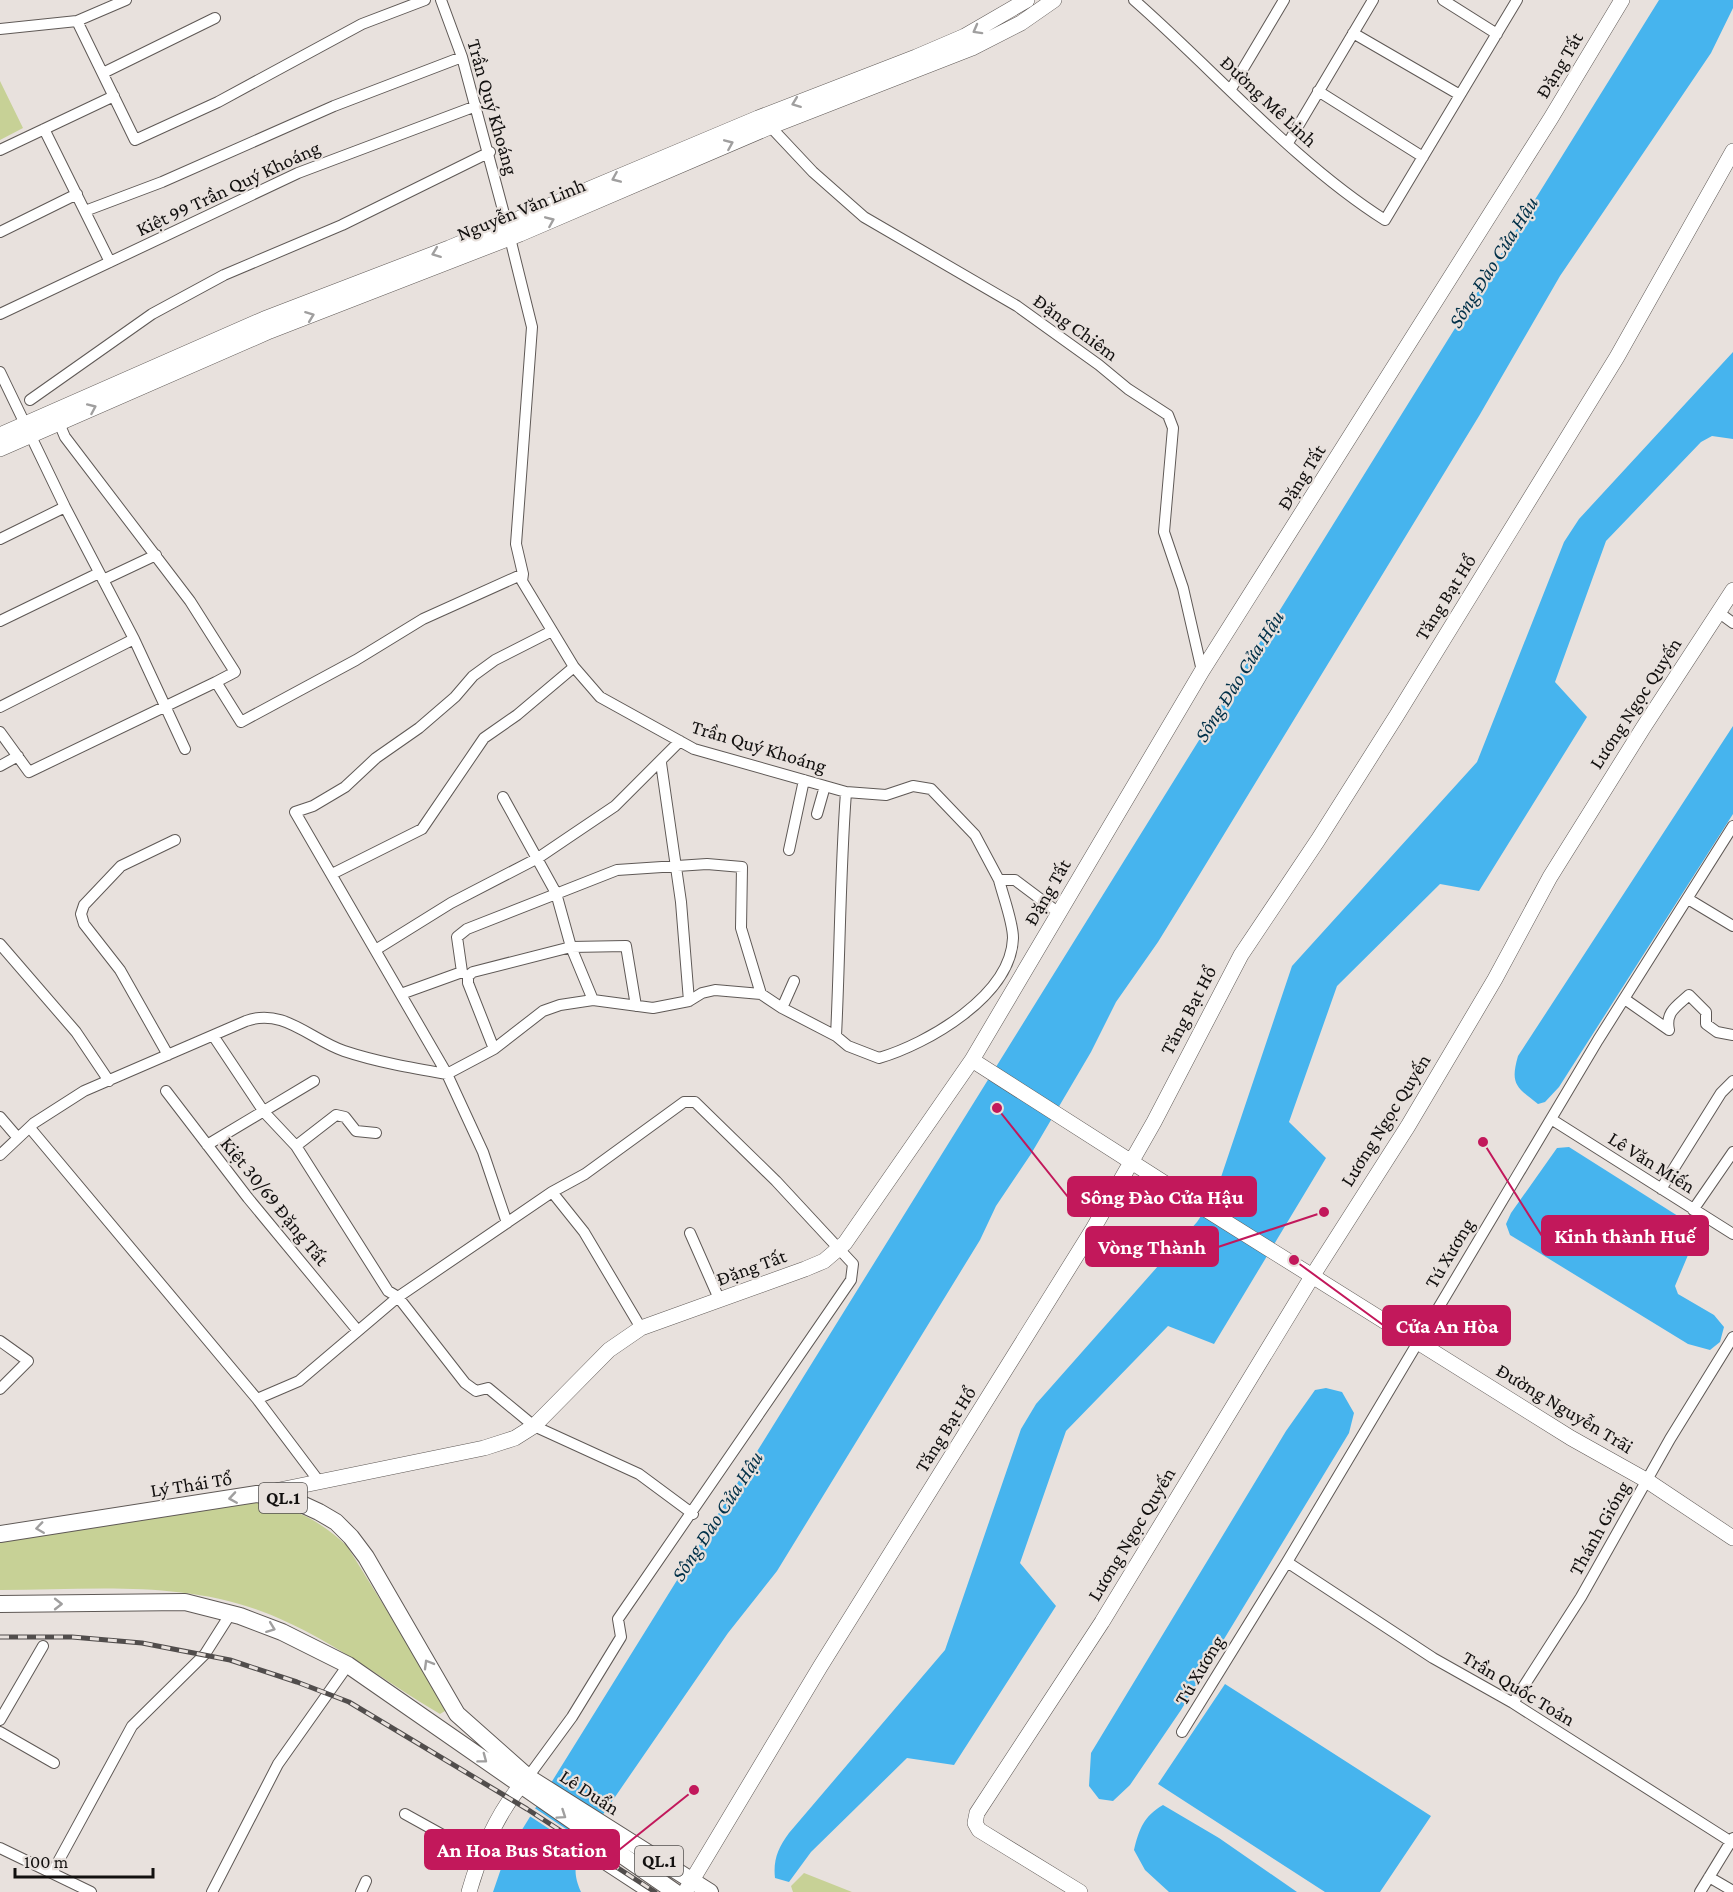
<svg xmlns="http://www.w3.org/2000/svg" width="1733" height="1892" font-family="'Crimson Pro',serif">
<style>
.green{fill:#c7d196}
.water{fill:#46b4ee}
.pier{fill:#e8e1dd}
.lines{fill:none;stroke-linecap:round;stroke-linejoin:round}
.street-casing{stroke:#5f5956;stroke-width:12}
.secondary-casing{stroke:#5f5956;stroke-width:16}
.primary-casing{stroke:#5f5956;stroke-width:18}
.street{stroke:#fff;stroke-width:10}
.secondary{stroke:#fff;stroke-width:15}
.primary{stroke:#fff;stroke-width:16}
.rail-casing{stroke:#514d4c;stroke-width:5}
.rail{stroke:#e8e1dd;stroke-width:3;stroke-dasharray:9;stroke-linecap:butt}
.oneway{stroke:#a09f9f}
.labels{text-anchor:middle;stroke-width:4.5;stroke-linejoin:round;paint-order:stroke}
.shield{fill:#e8e1dd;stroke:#524f4d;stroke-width:1.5}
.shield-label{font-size:18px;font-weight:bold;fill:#12100f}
.street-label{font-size:20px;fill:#12100f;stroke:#e8e1dd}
.water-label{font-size:21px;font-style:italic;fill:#003048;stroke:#e8e1dd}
.leader{fill:none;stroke:#c2185b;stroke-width:2}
.callout-dot{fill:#c2185b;stroke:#e8e1dd;stroke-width:2}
.callout{fill:#c2185b;stroke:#c2185b;stroke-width:2}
.callout-label{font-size:21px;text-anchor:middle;font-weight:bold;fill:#fff}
</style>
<rect width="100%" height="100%" fill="#e8e1dd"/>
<!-- green -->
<path class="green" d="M0 81 23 128 0 140Z
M249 1502C289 1504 318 1519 347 1546L446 1706 445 1711 440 1714C381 1679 323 1633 258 1610 176 1580 85 1590 0 1590V1539Z
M804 1873 852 1892H793L791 1886Z"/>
<!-- water -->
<path class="water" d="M1659 0H1733V8L1711 53 1560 276 1479 416 1195 882 1158 942 1116 1002 1091 1052 1031 1154 996 1206 980 1240 777 1571 728 1633 584 1842C575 1862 572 1872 581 1892H493L505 1857Z
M1733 352V439L1712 436 1701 442 1606 541 1555 682 1587 717 1479 891 1440 884 1337 986 1289 1122 1326 1158 1214 1344 1168 1326 1066 1431 1020 1563 1056 1606 954 1765 907 1758 811 1852 789 1882 775 1878C773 1860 778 1848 789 1833L945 1650 1021 1429 1036 1404 1197 1222 1215 1195 1292 966 1477 762 1564 542 1579 519Z
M1733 726V814L1559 1087 1545 1102 1538 1104C1516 1087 1510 1084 1518 1056Z
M1569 1147 1689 1223 1696 1236 1675 1286 1678 1294 1714 1315 1724 1327 1720 1342 1710 1350 1688 1344 1510 1235 1506 1224 1511 1213 1557 1148Z
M1326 1388 1342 1392 1354 1413 1349 1433 1181 1710 1130 1785 1113 1801 1099 1799 1089 1786 1091 1753 1286 1431 1315 1390Z
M1225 1684 1431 1816 1380 1892H1325L1158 1784Z
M1163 1805 1219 1838 1297 1892H1169L1145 1870 1134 1850C1139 1829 1144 1816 1163 1805Z"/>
<!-- pier -->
<path class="pier" d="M533 1807 587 1843 583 1851 528 1815Z"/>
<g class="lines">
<!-- street casing -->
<g class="street-casing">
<path id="street" d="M441 0 462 57 507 225
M1134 0C1215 71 1295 163 1385 220L1517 0
M1443 0 1497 34
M77 21 135 140 218 102 362 24 425 0
M0 29 77 21 126 0
M1353 33 1460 95
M103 73 215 18
M1231 89 1284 0
M1318 91 1423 157
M766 122 813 172 864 217 1017 306 1099 365 1128 389 1168 415 1173 428 1164 532 1183 588 1202 671
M44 129 110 262
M1288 143 1373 0
M0 150 114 96
M85 211 162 182 334 106 462 57
M0 232 77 194
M510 238 532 327 516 544 523 574 522 581 574 667 600 697 694 749 846 792 886 795 913 786 931 789 975 835 999 880H1015L1059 913
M0 314 298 173 476 106
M0 372 65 507 134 639 185 749
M30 400 152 314 224 275 342 225 490 152
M59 423 65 437 190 601 235 672 216 682 241 722 356 660 423 619 523 574
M0 539 65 507
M103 580 156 555
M1718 612 1733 623
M0 621 99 573
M0 707 134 639
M0 732 29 772 216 682
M661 763 681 902 689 1001
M0 766 18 756
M503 797 556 893 571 947 593 1000
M817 814 825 786
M789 850 804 780
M332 874 422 829 484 738 517 715 574 667
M1688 899 1733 926
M0 944 76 1032 109 1081
M377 949 451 903 538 858 572 835 615 806 680 741
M401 994 462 972 457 937 467 929 617 870 707 864 742 867 741 928 761 994
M1626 1000 1669 1030
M782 1008 794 981
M1669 1030C1665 1012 1677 1006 1689 995L1706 1012V1024L1717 1032 1733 1035
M836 1036C840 954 840 873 846 792
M214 1037 264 1112 296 1146 388 1291 398 1297 465 1383 476 1391 488 1388 534 1426 639 1474 693 1514
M494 1049 468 983V976L473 972 571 947 626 946 636 1006
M168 1055 120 970 84 924 81 914 84 905 121 866 175 840
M166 1091 248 1198 358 1331
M0 1117 18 1138
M1551 1119 1733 1234
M30 1128 257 1399 318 1480
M207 1145 314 1081
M296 1146 336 1115 345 1117 356 1131 376 1133
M0 1155 34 1123 84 1091 246 1021C283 1007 311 1040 344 1051 377 1062 412 1068 447 1074L494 1049 543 1011 560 1005 593 1000 653 1008 689 1001 702 993 715 990 761 994 782 1008 836 1036 848 1046 879 1058C927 1044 1011 996 1013 938 1013 922 1003 896 999 880
M1661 1189 1721 1093 1733 1081
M552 1192 584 1232 641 1328
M1693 1210 1733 1152
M507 1223 483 1152 447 1074 295 812 313 806 345 787 376 758 419 728 455 697 473 676 495 660 552 631
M690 1233 720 1301
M0 1341 28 1361 0 1389
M257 1399 299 1381 398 1297 552 1192 585 1174 684 1102H695L776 1181 853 1264 851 1280 618 1619 621 1637 572 1717 528 1777
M1287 1562 1433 1658 1513 1703 1733 1843
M1513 1703 1581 1597 1670 1439 1733 1337
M0 1720 43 1646
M0 1732 54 1763
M1182 1732 1287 1562 1598 1040 1733 826
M405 1814 479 1855
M0 1848 91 1892
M595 1858 647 1892
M52 1873 132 1726 205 1654 231 1613
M1709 1877 1733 1891
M212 1892 278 1764 348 1665
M361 1892 366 1881
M1700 1892 1733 1838"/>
</g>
<!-- secondary casing -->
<g class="secondary-casing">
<path id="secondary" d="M0 435 264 319 449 248 758 118 916 57 965 36 1027 0
M0 449 270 331 520 234 772 126 972 48 1021 23 1054 0
M972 1060 1202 1207 1571 1438 1646 1480 1733 1538
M260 1494 484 1448 515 1438 534 1426 609 1350 641 1328 805 1269 824 1261 845 1243 972 1060 1202 671 1551 118 1622 0
M469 1892C481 1850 498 1810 528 1777
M685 1892 820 1667 1093 1229 1154 1122 1241 955 1318 840 1397 715 1617 357 1733 151
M1080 1892 979 1830 975 1823 977 1813 1102 1622 1313 1275 1408 1126 1495 979 1550 877 1643 728 1733 590"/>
</g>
<!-- primary casing -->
<g class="primary-casing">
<path id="primary" d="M0 1534 257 1494 293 1500 319 1512 336 1522 351 1537 366 1557 457 1714 528 1777 710 1892
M0 1604 185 1602 240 1616 282 1632 348 1665 675 1892"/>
</g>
<!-- street -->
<use href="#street" class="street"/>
<!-- secondary -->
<use href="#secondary" class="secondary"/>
<!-- primary -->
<use href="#primary" class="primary"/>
<!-- rail casing -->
<g class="rail-casing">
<path id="rail" d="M0 1637H72L142 1643 230 1660 297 1682 349 1702 527 1809 655 1892"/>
</g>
<!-- rail -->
<use href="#rail" class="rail"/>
</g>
<!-- one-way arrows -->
<defs><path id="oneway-chevron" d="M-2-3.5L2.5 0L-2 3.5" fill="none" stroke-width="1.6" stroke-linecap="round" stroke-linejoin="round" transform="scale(1.5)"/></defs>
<g class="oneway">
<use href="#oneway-chevron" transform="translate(977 30) rotate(151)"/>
<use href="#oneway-chevron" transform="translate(796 103) rotate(159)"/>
<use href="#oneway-chevron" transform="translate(729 144) rotate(-23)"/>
<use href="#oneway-chevron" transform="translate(616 178) rotate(157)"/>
<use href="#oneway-chevron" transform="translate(550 221) rotate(-23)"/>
<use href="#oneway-chevron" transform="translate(436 253) rotate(159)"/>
<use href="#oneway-chevron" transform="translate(310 316) rotate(-21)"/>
<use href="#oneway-chevron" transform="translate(92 408) rotate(-24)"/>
<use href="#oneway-chevron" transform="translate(233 1498) rotate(171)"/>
<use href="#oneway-chevron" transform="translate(40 1528) rotate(172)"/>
<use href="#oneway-chevron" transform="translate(58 1604)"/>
<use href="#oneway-chevron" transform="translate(271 1628) rotate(21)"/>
<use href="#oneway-chevron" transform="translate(428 1664) rotate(-120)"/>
<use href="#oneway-chevron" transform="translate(483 1759) rotate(37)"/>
<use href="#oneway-chevron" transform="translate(562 1815) rotate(34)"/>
</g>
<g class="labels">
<!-- shield labels -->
<g class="shield">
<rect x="259" y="1483" width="48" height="30" rx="4.5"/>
<rect x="635" y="1846" width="48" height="30" rx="4.5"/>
</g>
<g class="shield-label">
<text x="283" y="1504">QL.1</text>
<text x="659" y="1867">QL.1</text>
</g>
<!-- street labels -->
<g class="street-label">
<text transform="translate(1559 65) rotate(-59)" y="7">Đặng Tất</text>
<text transform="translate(1269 101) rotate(43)" y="7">Đường Mê Linh</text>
<text transform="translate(493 107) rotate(74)" y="7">Trần Quý Khoáng</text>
<text transform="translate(228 188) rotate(-25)" y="7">Kiệt 99 Trần Quý Khoáng</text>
<text transform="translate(521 209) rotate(-22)" y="7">Nguyễn Văn Linh</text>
<text transform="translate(1076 327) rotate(36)" y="7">Đặng Chiêm</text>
<text transform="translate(1301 477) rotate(-58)" y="7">Đặng Tất</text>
<text transform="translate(1445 597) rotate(-58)" y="7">Tăng Bạt Hổ</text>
<text transform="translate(1635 703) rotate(-57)" y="7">Lương Ngọc Quyến</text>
<text transform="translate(759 746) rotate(17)" y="7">Trần Quý Khoáng</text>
<text transform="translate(1047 892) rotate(-60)" y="7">Đặng Tất</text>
<text transform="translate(1188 1010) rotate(-62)" y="7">Tăng Bạt Hổ</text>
<text transform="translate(1385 1120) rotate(-58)" y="7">Lương Ngọc Quyến</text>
<text transform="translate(1652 1162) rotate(32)" y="7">Lê Văn Miến</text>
<text transform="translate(275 1201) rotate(51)" y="7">Kiệt 30/69 Đặng Tất</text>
<text transform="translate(1449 1253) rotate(-59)" y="7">Tú Xương</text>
<text transform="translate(751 1267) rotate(-20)" y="7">Đặng Tất</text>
<text transform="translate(1565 1408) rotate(31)" y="7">Đường Nguyễn Trãi</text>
<text transform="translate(945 1429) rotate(-58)" y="7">Tăng Bạt Hổ</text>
<text transform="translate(191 1484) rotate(-9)" y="7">Lý Thái Tổ</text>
<text transform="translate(1599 1528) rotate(-61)" y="7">Thánh Gióng</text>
<text transform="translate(1131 1534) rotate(-59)" y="7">Lương Ngọc Quyến</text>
<text transform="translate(1199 1670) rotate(-59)" y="7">Tú Xương</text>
<text transform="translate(1519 1688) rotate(31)" y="7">Trần Quốc Toản</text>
<text transform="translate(590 1792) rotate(33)" y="7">Lê Duẩn</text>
</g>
<!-- water labels -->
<g class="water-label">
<text transform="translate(1493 262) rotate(-58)" y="7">Sông Đào Cửa Hậu</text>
<text transform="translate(1239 676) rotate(-58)" y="7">Sông Đào Cửa Hậu</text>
<text transform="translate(717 1516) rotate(-57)" y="7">Sông Đào Cửa Hậu</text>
</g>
</g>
<!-- callouts -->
<path class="leader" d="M997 1108L1068 1197M1483 1142L1542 1236M1324 1212L1218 1247M1294 1260L1383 1325M694 1790L619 1850"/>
<g class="callout-dot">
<circle cx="997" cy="1108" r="6"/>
<circle cx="1483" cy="1142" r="6"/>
<circle cx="1324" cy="1212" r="6"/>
<circle cx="1294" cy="1260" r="6"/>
<circle cx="694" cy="1790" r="6"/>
</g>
<g class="callout">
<rect x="1068" y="1177" width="188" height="39" rx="6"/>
<rect x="1542" y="1216" width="166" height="39" rx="6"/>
<rect x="1086" y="1227" width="132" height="39" rx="6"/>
<rect x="1383" y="1306" width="127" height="39" rx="6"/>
<rect x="425" y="1830" width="194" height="39" rx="6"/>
</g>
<g class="callout-label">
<text x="1162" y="1204">Sông Đào Cửa Hậu</text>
<text x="1625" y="1243">Kinh thành Huế</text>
<text x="1152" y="1254">Vòng Thành</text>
<text x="1447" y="1333">Cửa An Hòa</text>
<text x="522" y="1857">An Hoa Bus Station</text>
</g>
<!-- scale -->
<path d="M15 1868v9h138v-9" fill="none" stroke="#12100f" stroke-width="3"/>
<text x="24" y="1868" font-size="18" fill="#12100f" stroke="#e8e1dd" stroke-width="4.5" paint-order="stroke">100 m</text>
</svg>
